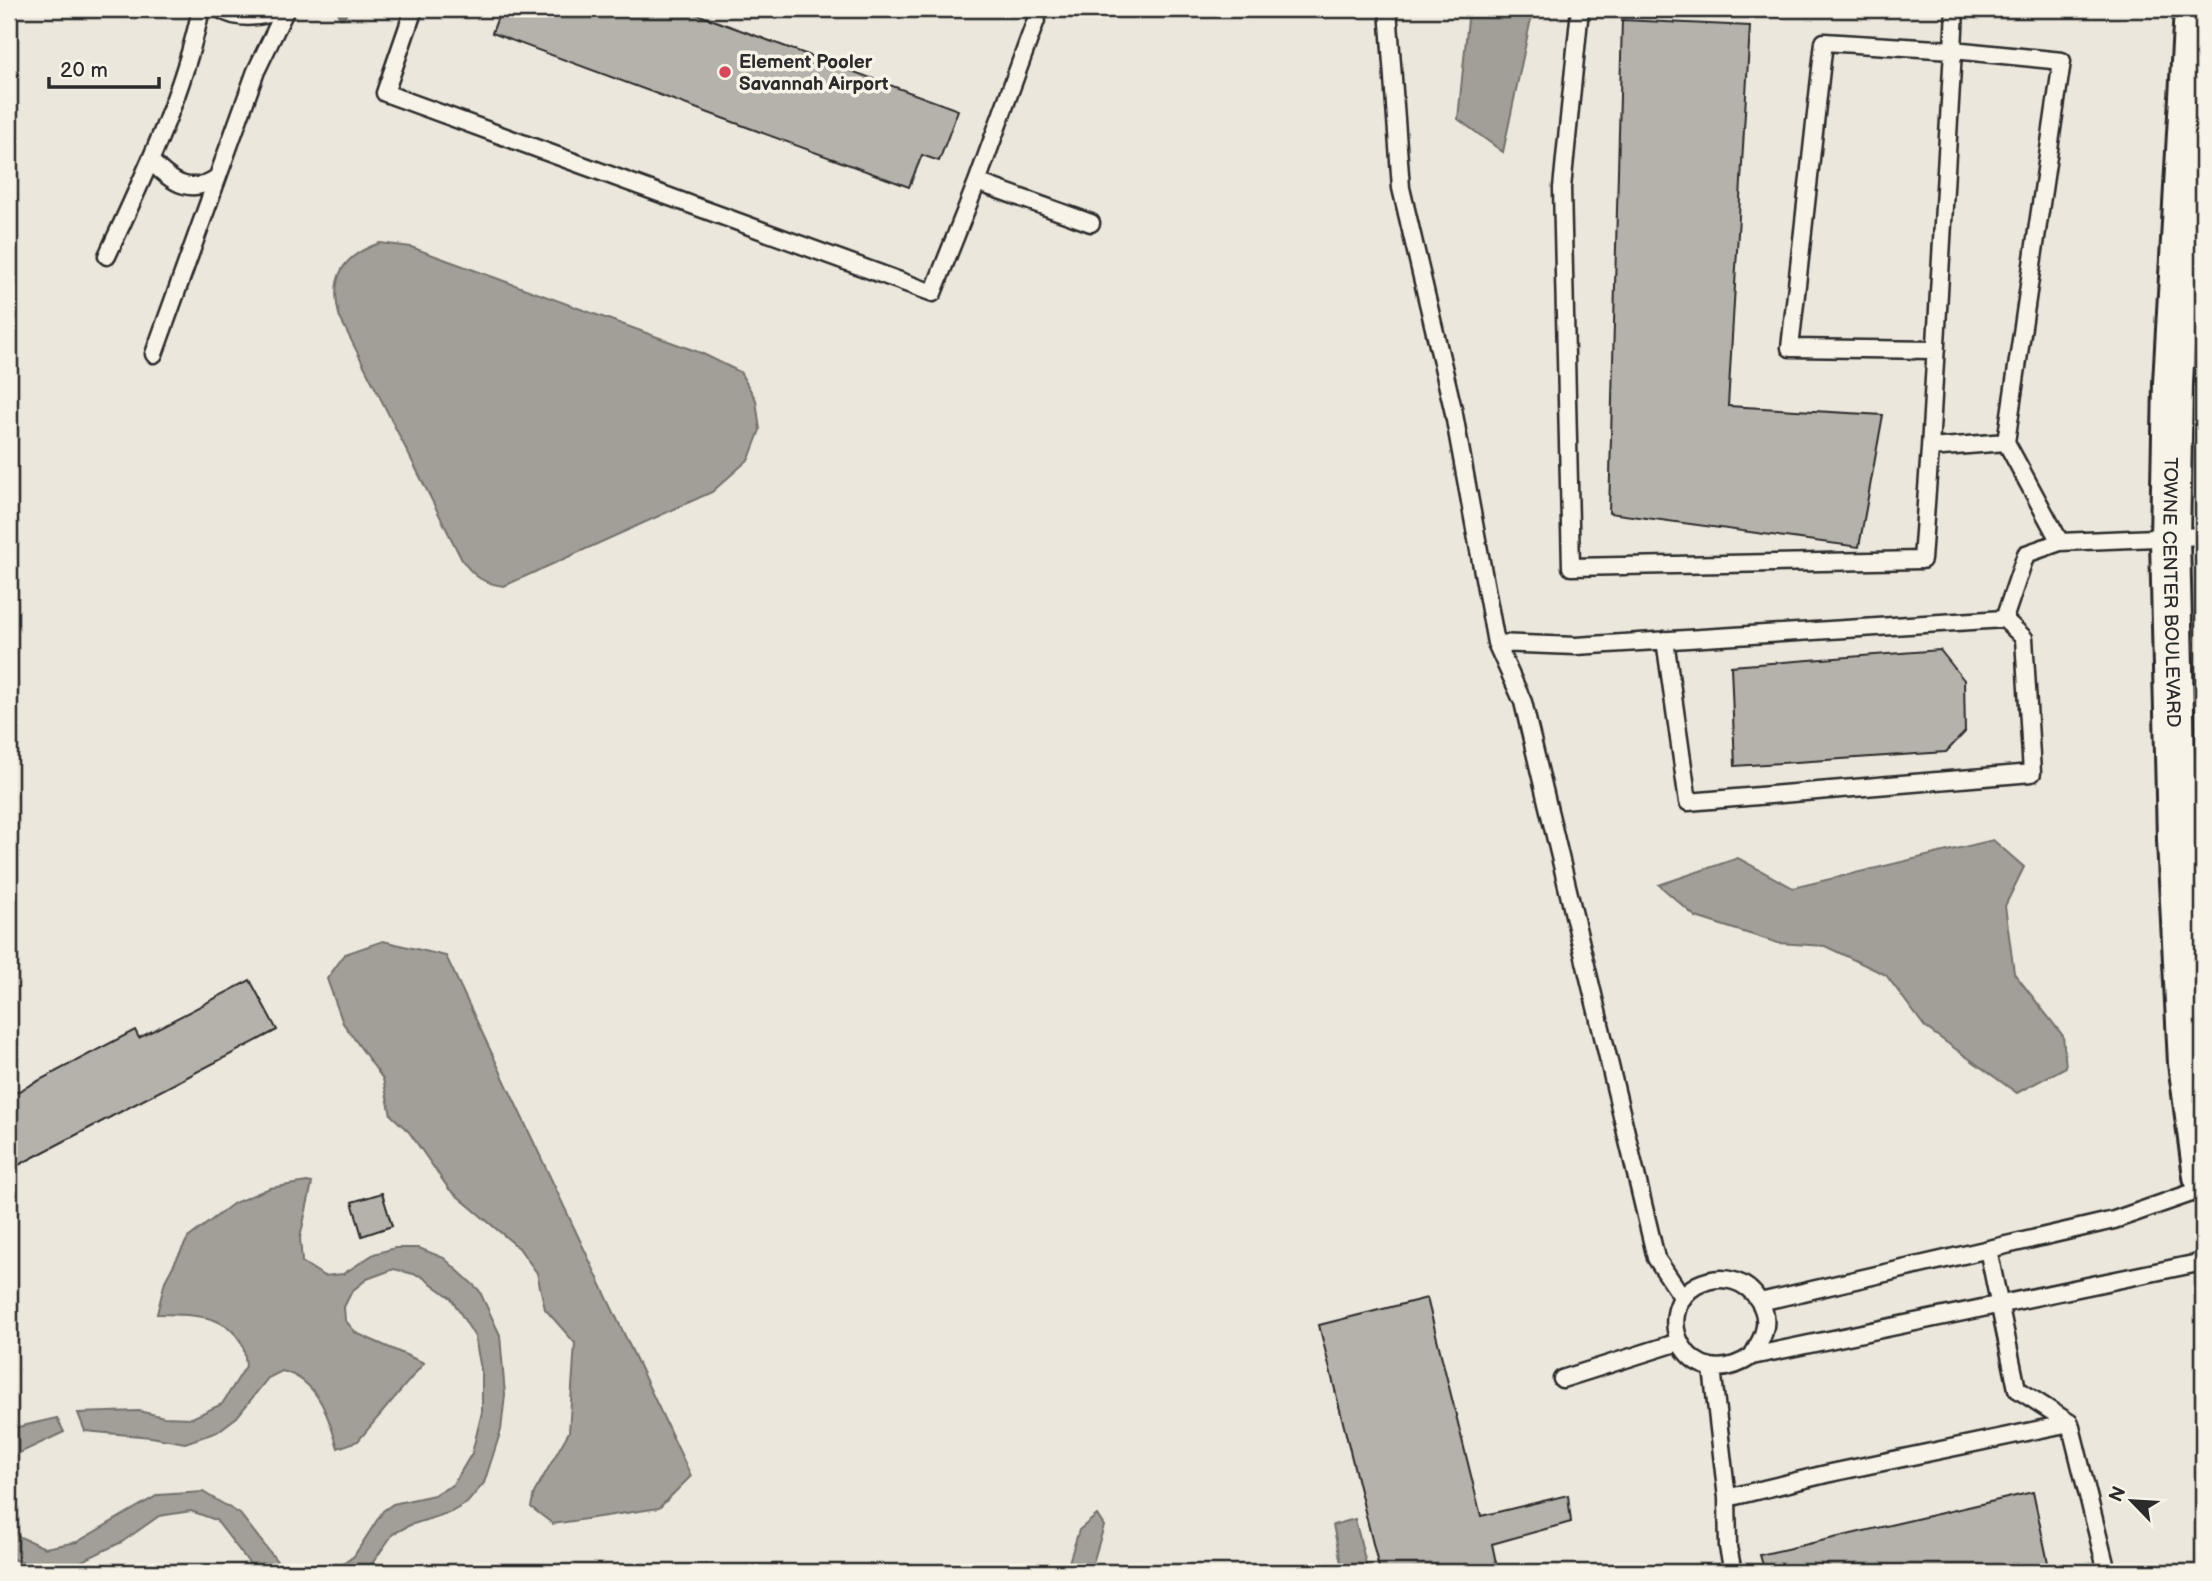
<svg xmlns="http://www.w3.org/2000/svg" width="2212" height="1581" font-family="'Balsamiq Sans',sans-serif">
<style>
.water{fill:#a29f98;stroke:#72716c;stroke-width:2}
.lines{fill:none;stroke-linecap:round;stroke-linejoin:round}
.stream{stroke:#72716c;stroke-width:10}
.building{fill:#b5b2ab;stroke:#2b2b2b;stroke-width:2}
.service-casing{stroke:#2b2b2b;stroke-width:21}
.tertiary-casing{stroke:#2b2b2b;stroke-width:44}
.service{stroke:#f7f3e8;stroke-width:16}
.tertiary{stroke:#f7f3e8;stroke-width:38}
.poi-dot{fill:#d1495b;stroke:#f7f3e8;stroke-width:2.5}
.labels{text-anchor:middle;stroke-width:7;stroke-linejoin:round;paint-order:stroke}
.poi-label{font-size:19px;font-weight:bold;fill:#2b2b2b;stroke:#f7f3e8;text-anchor:start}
.street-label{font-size:19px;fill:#2b2b2b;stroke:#f7f3e8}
</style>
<rect width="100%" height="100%" fill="#ebe7dd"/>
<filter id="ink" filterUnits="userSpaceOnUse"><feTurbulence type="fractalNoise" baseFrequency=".0143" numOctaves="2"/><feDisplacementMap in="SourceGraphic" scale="14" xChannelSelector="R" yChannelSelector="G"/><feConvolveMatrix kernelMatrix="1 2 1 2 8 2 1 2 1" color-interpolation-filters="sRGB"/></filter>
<g filter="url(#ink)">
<!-- water -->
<path class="water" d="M1469 9H1533L1503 152 1458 119Z
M380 243 411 247 701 353 740 372 756 400 760 430 749 459 712 492 504 586C484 584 473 576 462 560L340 318C329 279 341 256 380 243Z
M1993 840 2024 867 2005 906 2014 973 2063 1036 2066 1067 2017 1093 1925 1027 1886 975 1825 946 1778 943 1696 917 1659 885 1738 858 1793 888Z
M383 941 446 956 691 1476 659 1508 553 1524 531 1507 534 1493 569 1432 575 1343 545 1309 537 1273 519 1248 449 1189 409 1132 391 1115 383 1079 343 1023 327 979 345 954Z
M307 1182 312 1183 300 1238 302 1262 324 1276 343 1274 374 1254 395 1248H419L444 1258 479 1290 500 1335 505 1395 501 1430 484 1483 467 1503 451 1512 410 1525 393 1534 366 1572H321L339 1567 354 1556 383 1511 393 1504 434 1495 453 1485 472 1453 482 1412V1375L475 1337 451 1298 421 1276 394 1269 367 1279 352 1291 344 1307 345 1320 356 1333 424 1363 358 1441 338 1448C328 1415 318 1380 282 1371L268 1378 237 1417 217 1432 185 1443 151 1437 85 1431 78 1413 139 1411 164 1417 192 1418 222 1404 246 1366C245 1359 245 1350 242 1344 225 1312 188 1315 157 1314L165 1281 188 1238 234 1203 270 1188Z
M57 1418 64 1432 9 1458V1432L18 1427Z
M203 1492 240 1514 280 1565 295 1572H256L216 1520 191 1511 159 1516 122 1542 76 1564 40 1568 9 1558V1532L45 1548 77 1542 158 1495Z
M1097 1515 1104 1526 1093 1563 1095 1572H1066L1079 1530Z
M1355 1519 1368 1572H1343L1333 1525Z"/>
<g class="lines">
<!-- stream -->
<path class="stream" d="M342 14 344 9"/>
</g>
<!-- building -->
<path class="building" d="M501 9H683L958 110 939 161 922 155 909 187 492 33Z
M1622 20 1750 26 1728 406 1883 415 1859 547 1609 513Z
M1940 650 1964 680 1965 732 1946 752 1735 766 1731 666Z
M250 980 277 1030 9 1170V1096L135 1030 139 1038Z
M382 1193 392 1226 362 1236 352 1202Z
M1427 1298 1481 1516 1568 1495 1571 1522 1492 1544 1498 1572H1380L1319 1325Z
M2033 1492 2050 1572H1765L1760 1555Z"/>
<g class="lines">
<!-- service casing -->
<g class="service-casing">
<path id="service" d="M220 9C240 22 263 16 284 10
M414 9 385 93 933 293 977 182 1040 9
M1388 9 1401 188 1453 409 1496 643
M1580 9 1562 188 1571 567 1922 560 1930 448
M1955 9 1953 50 2062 61 2006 442 2060 542
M151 161C172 183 191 196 218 177
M977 182 1091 223
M107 256C144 176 183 95 201 9
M1936 350 1790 348 1824 42 1953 50 1930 448 2006 442
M154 354 256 71 286 9
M2004 619 2026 554 2060 542 2203 536
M1665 640 1688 802 2032 773 2024 638 2004 619 1576 646 1496 643 1523 702 1656 1258 1683 1298
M1988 1249 2017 1389 2070 1423 2107 1572
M1760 1302 2114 1220 2203 1189
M1752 1356C1756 1348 1762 1340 1764 1331 1770 1310 1754 1287 1734 1281 1721 1277 1709 1279 1697 1285 1648 1312 1689 1399 1752 1356L2203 1262
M1712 1368 1727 1498 1826 1474 2070 1423
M1562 1379 1679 1342
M1727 1498 1728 1547 1733 1572"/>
</g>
<!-- tertiary casing -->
<g class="tertiary-casing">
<g id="tertiary">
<path id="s1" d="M2194 9 2173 383 2170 539 2177 840 2188 1063 2203 1176"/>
</g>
</g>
<!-- service -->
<use href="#service" class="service"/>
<!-- tertiary -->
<use href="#tertiary" class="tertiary"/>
</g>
</g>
<!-- markers -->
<circle class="poi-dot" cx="725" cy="72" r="7"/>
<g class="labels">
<!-- poi labels -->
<g class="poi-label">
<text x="739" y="68">Element Pooler<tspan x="739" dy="22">Savannah Airport</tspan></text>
</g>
<!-- street labels -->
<g class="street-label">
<text dy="7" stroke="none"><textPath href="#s1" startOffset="584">TOWNE CENTER BOULEVARD</textPath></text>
</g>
</g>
<!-- margin -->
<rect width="2212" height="1581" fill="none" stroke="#f7f3e8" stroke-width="35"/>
<rect x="18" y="18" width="2177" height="1546" fill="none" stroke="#2b2b2b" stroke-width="2.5" filter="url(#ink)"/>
<!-- north arrow -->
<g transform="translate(2132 1501) rotate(295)" stroke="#f7f3e8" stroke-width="5" paint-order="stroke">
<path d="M0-5L12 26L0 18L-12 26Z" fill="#2b2b2b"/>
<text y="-10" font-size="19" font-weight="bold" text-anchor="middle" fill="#2b2b2b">N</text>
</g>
<!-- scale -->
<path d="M49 77v10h110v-10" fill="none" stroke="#2b2b2b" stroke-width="3.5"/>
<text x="60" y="77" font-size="21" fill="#2b2b2b" stroke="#f7f3e8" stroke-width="5" paint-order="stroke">20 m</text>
</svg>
